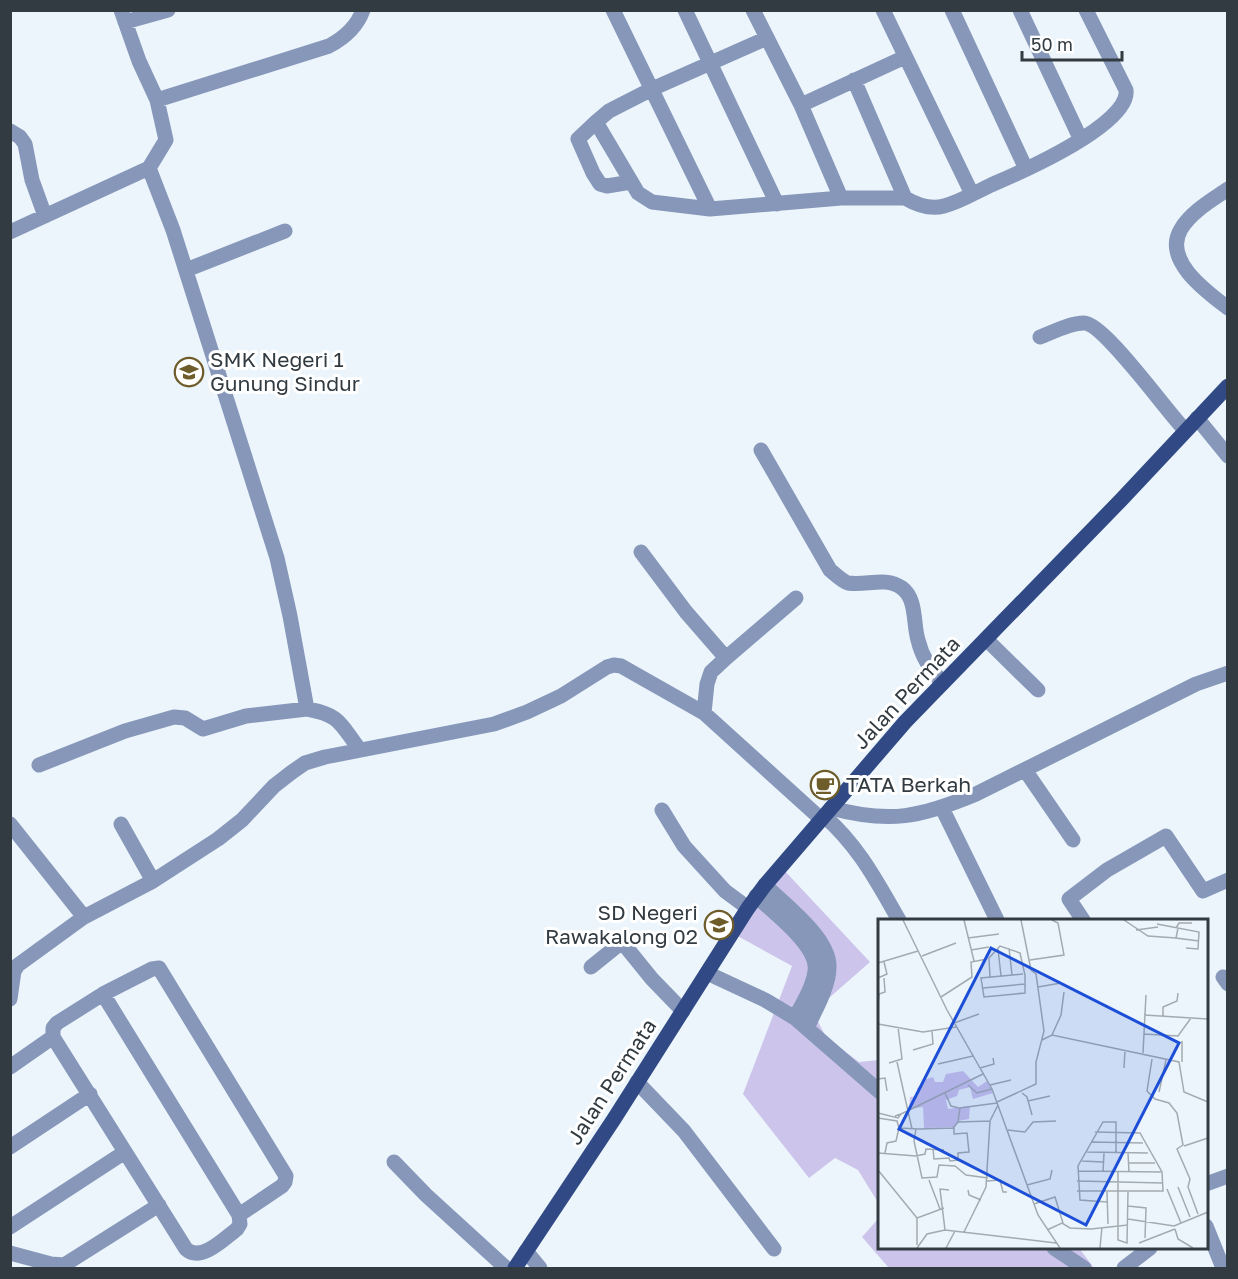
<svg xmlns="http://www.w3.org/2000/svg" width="1238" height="1279" font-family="'Golos Text',sans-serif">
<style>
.green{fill:#ccc4eb}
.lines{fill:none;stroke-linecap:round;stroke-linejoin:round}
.minor{stroke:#8797ba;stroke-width:15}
.major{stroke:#314a85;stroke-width:15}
.labels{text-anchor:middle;stroke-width:6;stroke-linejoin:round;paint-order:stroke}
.poi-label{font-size:21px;fill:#323b41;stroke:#fff;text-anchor:start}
.street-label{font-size:21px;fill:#323b41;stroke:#fff}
.inset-road{fill:none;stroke:#a2abb1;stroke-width:1.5}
.view{fill:#1d4ed8;fill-opacity:0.15;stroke:#1d4ed8;stroke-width:3}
.inset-edge{fill:none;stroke:#323b41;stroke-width:3}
</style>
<rect width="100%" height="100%" fill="#ecf5fb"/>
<!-- green -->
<path class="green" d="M783 869 870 962 813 1012 826 1037 859 1062 879 1060V1204L858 1170 835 1158 809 1178 743 1094 792 966 734 934Z
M879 1218 880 1248H1079L1094 1268H889L862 1237Z"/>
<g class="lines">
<!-- minor -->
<path class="minor" d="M613 10 710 209
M685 10 777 204
M753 10 801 105 841 198
M883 10 972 194
M952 10 1026 169
M1020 10 1081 140
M125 22 168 10
M767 38 652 89 609 111 596 122 638 193 652 202 710 209 841 198H905C917 205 930 210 944 206 960 202 976 192 991 185 1019 173 1131 124 1126 90L1086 10
M854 80 905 198
M157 100 329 46C344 38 357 27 363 10
M801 105 905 57
M596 122 578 139 593 173 600 184 607 186 631 182
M10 131 20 137 25 144 32 180 45 216
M149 168 173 230 277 558 290 616 307 709C341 715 340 724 360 750
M1228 189C1212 200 1191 212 1181 229 1162 260 1207 292 1228 308
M10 232 149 168 166 140 157 100 139 61 121 10
M186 270 285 231
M1040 337C1053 332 1070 323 1084 323 1104 323 1167 412 1185 430
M1197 418 1228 456
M761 450 830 570C835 574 842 581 848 583 867 586 885 576 902 588 917 599 913 624 918 640 922 657 931 671 943 683
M641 552 686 612 726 658
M986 639 1038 690
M704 713 707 684 711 672 726 658 796 598
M39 765 125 731 174 717 185 718 203 729 246 716 307 709
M1025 770 1073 840
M831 808C890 824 921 817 976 794L1196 684 1228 673
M942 808 997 920
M662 810 684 846 725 891 748 908
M824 816C858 845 877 882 899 920
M10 824 84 917
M121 824 153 881
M765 885C784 904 830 938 829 967 829 987 815 1010 807 1028
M756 896C773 912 819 946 815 971 813 988 802 1004 795 1018
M1083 920 1069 899 1107 870 1166 836 1203 891 1228 880
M591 967 622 942 652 979 683 1011
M707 973 765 1000 795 1018 880 1092
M1223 977 1228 984
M10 999 14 971 18 965 84 917 153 881 218 839 242 820 274 786 292 772 305 763 325 757 494 724 527 712 561 696 607 667 614 665 621 666 704 713 821 819
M53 1037 186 1249C201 1263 225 1238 237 1229L240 1224 239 1215 103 994
M10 1067 53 1037V1028L57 1023 103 994 152 969 159 968 286 1176 285 1182 282 1186 239 1215
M637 1082 684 1131 774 1249
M10 1147 90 1094
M394 1162 426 1195 506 1268
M1206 1184 1228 1176
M1206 1226 1223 1268
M10 1227 125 1152
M1054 1248 1084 1268
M526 1251 540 1268
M10 1253 51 1264 64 1265 159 1205
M1124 1268 1150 1248"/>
<!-- major -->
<path class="major" d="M515 1268 614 1119 748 908 765 885 905 722 1121 500 1228 386"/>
</g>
<!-- icons -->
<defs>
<g id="school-ring" transform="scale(1.5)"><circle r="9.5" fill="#fff" stroke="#6e5d2b" stroke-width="1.5"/><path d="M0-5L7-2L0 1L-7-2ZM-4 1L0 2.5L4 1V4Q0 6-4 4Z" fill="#6e5d2b"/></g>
<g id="cafe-ring" transform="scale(1.5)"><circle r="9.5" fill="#fff" stroke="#6e5d2b" stroke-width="1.5"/><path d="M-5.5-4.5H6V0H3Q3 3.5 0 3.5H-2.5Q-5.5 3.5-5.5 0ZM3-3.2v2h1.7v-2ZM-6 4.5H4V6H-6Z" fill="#6e5d2b"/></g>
</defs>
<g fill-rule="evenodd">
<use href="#school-ring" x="189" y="372"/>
<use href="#cafe-ring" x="825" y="785"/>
<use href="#school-ring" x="719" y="925"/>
</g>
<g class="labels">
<!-- poi labels -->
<g class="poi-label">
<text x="210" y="367">SMK Negeri 1<tspan x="210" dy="24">Gunung Sindur</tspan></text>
<text x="846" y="792">TATA Berkah</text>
<text x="698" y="920" text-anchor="end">SD Negeri<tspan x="698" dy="24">Rawakalong 02</tspan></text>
</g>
<!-- street labels -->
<g class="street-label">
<text transform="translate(907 693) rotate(-47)" y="7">Jalan Permata</text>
<text transform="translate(612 1082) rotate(-57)" y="7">Jalan Permata</text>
</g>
</g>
<!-- overview -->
<g transform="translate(878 919)">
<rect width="330" height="330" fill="#ecf5fb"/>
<path d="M85 152 100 168 109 162 115 174 95 180 92 168 81 171 79 177 68 181 70 190 92 187 91 200 80 202 77 208 46 209 45 188 31 190 32 178 40 177 39 169 45 166 46 161 55 158 57 163H65L68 155Z" fill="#ccc4eb"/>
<path class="inset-road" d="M25 1 69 91 114 170 160 296 182 329M86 1 96 42M246 1 270 17 298 19M279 5 321 13 320 30 308 29M298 9 301 4H314M300 9 298 19 321 22M258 11 280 8M90 19 121 15M131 29 134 56M120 30 123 57M93 31 111 28M44 37 78 24M152 41 186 36 180 4 174 1M0 44 40 32M112 58 111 39 122 27 142 34 147 56V74L106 78 103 59 145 55M0 59 9 55 6 43M160 68 183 64M105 69 147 65M63 78 94 58 93 43 109 40M0 86 1 75 7 73 6 59M266 96 330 100M285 98V88L299 82 300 74M76 104 101 95M0 105 45 113 78 108M266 115 300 117 313 99M174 116 183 96 186 73M164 121 174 116 301 143 306 173 330 183M35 131 55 125 54 112M265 134 268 76M274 140 269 172 277 180 291 184 299 194 305 226 299 230 312 260 310 268 320 295M19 143 34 210M304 143V122M11 144 24 140 20 108M60 145 95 137M102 149 116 145 115 139M246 149 247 131M0 160 7 159 9 172M90 166 99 174 114 170M112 166 133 161M281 173 288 141M67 174 73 187 81 189M144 174 149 178 154 196M150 182 172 177M119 183 158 165V143L166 112 158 55 153 51 143 1M0 194 20 199 23 195 17 197M23 195 105 155M0 199 19 202 21 209 41 210 75 209 80 203 112 202M80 203 82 189 119 184M38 210 36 222 44 259 59 258 61 246 77 247 88 256 110 259M130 211 147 213 155 203 178 202M213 223 265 224M306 227 330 219M55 230 56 240 71 239 72 242 80 241V234L91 233 89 214 76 215V208M209 233 270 234M0 234 38 237 47 235 48 230 66 231M7 234 9 224 18 222 21 209M250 234 251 253M204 242 225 243M251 244H277M0 251 39 299M200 252 283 253M225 253 226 234M240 253V321L249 324 250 273M51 261 62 290M109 262 122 261 125 273H129M199 262 285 264M149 266 172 260 174 251M300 268 312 298M289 270 303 304M90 271 91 276 103 281M199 272H285L284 253 262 214 217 213M229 273 230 305M229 283 202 281 200 247 225 203H238V234M156 285 177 278 185 304M250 287 268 289 267 319M250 300 296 307 330 293M297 310 300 320 315 329M67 311 62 270 71 271M169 311 184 304 192 309 213 310 250 306M86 313 108 268 112 202 120 186M261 324 297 310M39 326V299L66 289M39 329 49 315 67 311 178 324M68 329 77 312M222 329 224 308"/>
<path class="view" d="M113 29 301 124 208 306 21 210Z"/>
<rect width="330" height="330" class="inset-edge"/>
</g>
<!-- border -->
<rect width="1238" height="1279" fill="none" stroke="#323b41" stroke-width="24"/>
<!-- scale -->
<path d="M1022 51v9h100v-9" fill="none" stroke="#323b41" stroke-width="3"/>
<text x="1031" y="51" font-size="18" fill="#323b41" stroke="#ffffff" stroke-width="4.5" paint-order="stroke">50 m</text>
</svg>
